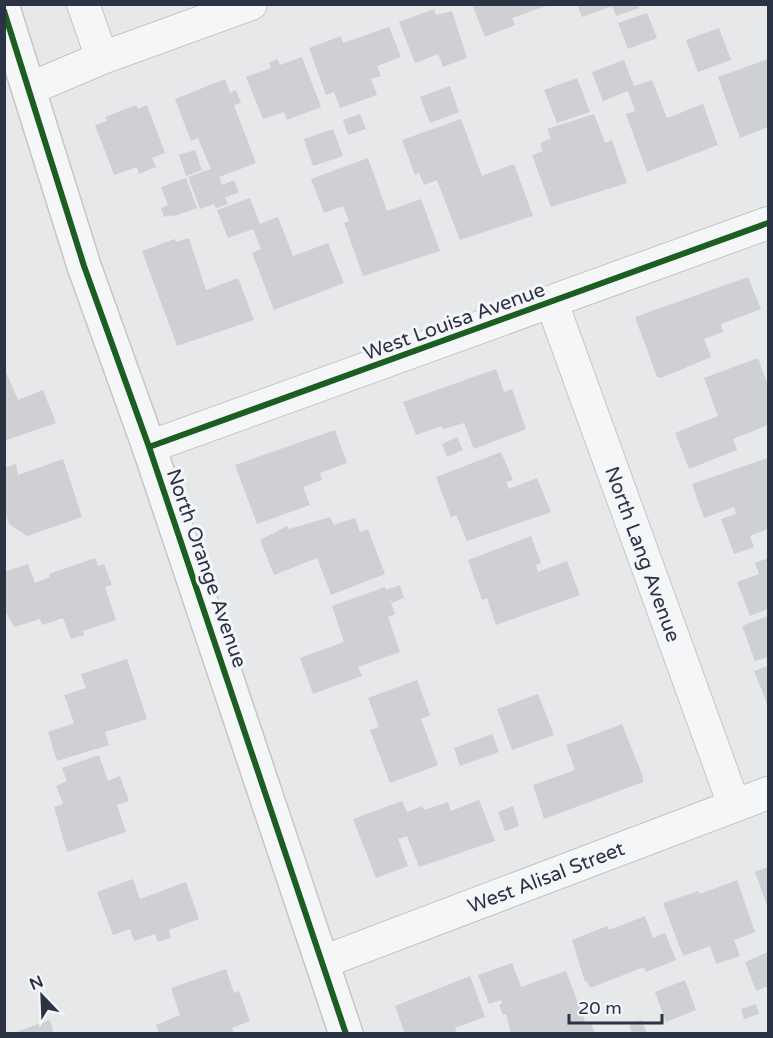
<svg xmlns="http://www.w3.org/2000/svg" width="773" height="1038" font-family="'Varela Round',sans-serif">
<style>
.building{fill:#ced0d3}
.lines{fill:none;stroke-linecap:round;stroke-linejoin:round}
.minor-casing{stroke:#c4c6c8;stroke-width:34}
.tertiary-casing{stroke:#c4c6c8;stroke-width:36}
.minor{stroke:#f5f6f7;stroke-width:32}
.tertiary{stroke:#f5f6f7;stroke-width:33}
.cycleway-casing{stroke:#f4f6f9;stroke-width:10}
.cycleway{stroke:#1b5e20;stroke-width:6}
.labels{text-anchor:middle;stroke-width:6;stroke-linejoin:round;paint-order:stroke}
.street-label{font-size:20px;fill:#2b3445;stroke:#f4f6f9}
</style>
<rect width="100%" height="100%" fill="#e6e8ea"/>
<!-- building -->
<path class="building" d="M472 4H549V5L512 18 515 25 485 37Z
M577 4H637L639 8 616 16 612 6 582 17Z
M434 9 436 15 452 11 467 58 443 67 438 54 415 63 399 22Z
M647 13 657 38 628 49 618 23Z
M389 27 401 57 377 66 381 76 371 79 377 95 340 108 334 92 326 95 309 48 341 36 343 43Z
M719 28 731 60 698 72 686 40Z
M302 57 321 107 287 120 284 112 263 119 246 77 271 68 269 63 277 59 280 65Z
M768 59V127L740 138 718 77Z
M624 60 634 86 652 80 667 118 703 104 718 145 647 172 626 114 635 111 628 91 603 101 592 72Z
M577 78 590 112 557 123 544 90Z
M225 79 230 93 236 90 241 103 234 105 256 163 219 177 222 185 234 180 239 193 225 197 228 204 216 208 214 204 200 209 188 177 211 169 198 138 191 141 175 99Z
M450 86 459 112 430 123 420 97Z
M136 105 138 109 147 105 165 153 152 158 156 167 139 174 137 167 114 175 95 125 107 121 105 117Z
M360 114 366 129 348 135 343 120Z
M594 114 605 143 612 140 627 183 551 207 532 155 543 151 540 143 551 138 547 129Z
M461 119 482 176 514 164 533 216 460 240 437 180 424 185 419 173 415 175 402 140Z
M333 129 343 156 313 166 304 139Z
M195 150 202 170 186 176 179 155Z
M368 158 387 211 421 199 440 251 363 276 344 223 349 221 343 206 324 213 311 179Z
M186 178 197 208 172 217V215L164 217 161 208 168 205 161 187Z
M250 198 260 224 278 217 293 256 328 243 344 283 274 310 252 253 261 249 253 229 228 238 217 210Z
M189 238 206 290 238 278 254 320 177 346 142 251 175 239 176 242Z
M748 277 761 309 721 324 723 332 704 339 711 357 661 378 657 377 635 317Z
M758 358 768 385V425L733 439 737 450 689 469 675 433 718 416 704 378Z
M4 367 18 400 43 390 56 423 4 441Z
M496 369 504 392 512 389 526 429 474 449 464 423 443 429 441 426 416 435 403 402Z
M335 430 347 463 320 473 322 480 303 487 310 505 257 524 235 465Z
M457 437 463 450 447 457 442 444Z
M501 452 513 480 506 482 509 489 537 478 551 512 467 541 456 515 451 517 436 477Z
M768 458V529L750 536 754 547 734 554 721 519 736 514 734 507 704 518 692 484Z
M63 459 82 517 27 536 9 524 4 510V468L16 464 18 475Z
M330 517 334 525 355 518 360 532 368 529 385 574 331 595 317 558 274 575 260 540 287 526 289 529Z
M531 536 541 563 536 565 538 572 567 561 580 595 496 625 487 598 482 600 468 560Z
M95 558 98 566 104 564 112 585 105 587 116 620 83 631 84 635 71 639 63 618 42 625 40 619 14 627 4 609V572L28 564 35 583 50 577 49 574Z
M768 558V609L750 616 737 582 759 574 755 563Z
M400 585 404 598 392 603 388 594 395 614 388 617 400 652 358 667 362 676 313 694 300 658 344 642 332 606 385 587 386 590Z
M768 616V657L755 661 742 626Z
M127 659 147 719 105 732 109 745 57 761 48 732 74 723 64 695 86 688 81 674Z
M768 666V706L754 671Z
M417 680 430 715 421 719 438 765 390 783 370 730 379 727 368 698Z
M538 694 554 735 512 750 497 709Z
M622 724 643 777V782L544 819 533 785 575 770 566 745Z
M492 734 499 752 460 766 454 748Z
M99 755 108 781 120 776 129 801 117 805 126 832 67 852 54 807 63 804 56 786 67 781 62 768Z
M479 800 495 841 419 867 407 836 398 839 408 866 376 878 353 819 402 801 407 812 422 806 424 810 448 802 451 811Z
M513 806 519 826 505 831 498 812Z
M768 867V908L755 872Z
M133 879 140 899 186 882 199 919 169 930 171 938 158 942 155 934 134 941 130 929 113 935 97 892Z
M737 880 755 932 734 940 740 956 716 964 710 946 683 956 663 903 698 891 700 894Z
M645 916 653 938 665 933 676 960 646 972 644 967 590 988 587 981 585 982 572 940 607 926 609 930Z
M768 952V986L756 991 745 962Z
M512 963 521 987 566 971 586 1024 591 1023 595 1034H511L506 1014 503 1015 499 1005 502 1003 501 1000 489 1004 478 975Z
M226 969 234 993 239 991 250 1021 232 1028 234 1034H159L156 1025 180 1015 171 988Z
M470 976 485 1017 455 1028 457 1034H405L395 1006Z
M685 980 696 1010 666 1022 655 992Z
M756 1004 759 1014 744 1019 741 1009Z
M50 1020 54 1034H13V1033Z
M642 1020 647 1034H632L629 1024Z"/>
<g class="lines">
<!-- minor casing -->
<g class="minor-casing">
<path id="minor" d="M83 4 102 58
M29 89 102 58 251 4
M552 303 734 805
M149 447 768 223
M323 962 768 793"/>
</g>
<!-- tertiary casing -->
<g class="tertiary-casing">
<path id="tertiary" d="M4 11 84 266 149 447 346 1034"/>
</g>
<!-- minor -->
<use href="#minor" class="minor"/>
<!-- tertiary -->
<use href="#tertiary" class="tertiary"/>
<!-- cycleway casing -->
<g class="cycleway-casing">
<path id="cycleway" d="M4 11 84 266 149 447 346 1034
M149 447 768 223"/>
</g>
<!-- cycleway -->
<use href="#cycleway" class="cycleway"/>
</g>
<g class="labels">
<!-- street labels -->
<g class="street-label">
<text transform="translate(454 321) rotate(-20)" y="7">West Louisa Avenue</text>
<text transform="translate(643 554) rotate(70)" y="7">North Lang Avenue</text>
<text transform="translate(207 568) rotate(71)" y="7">North Orange Avenue</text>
<text transform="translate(546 877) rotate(-21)" y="7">West Alisal Street</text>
</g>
</g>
<!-- border -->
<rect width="773" height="1038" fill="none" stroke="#2b3445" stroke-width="12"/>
<!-- north arrow -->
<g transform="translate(42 996) rotate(337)" stroke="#f4f6f9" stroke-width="4.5" paint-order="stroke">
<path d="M0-4.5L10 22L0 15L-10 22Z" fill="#2b3445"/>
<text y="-9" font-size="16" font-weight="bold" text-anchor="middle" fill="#2b3445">N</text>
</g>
<!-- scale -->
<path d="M569 1014v9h93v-9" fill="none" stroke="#2b3445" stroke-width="3"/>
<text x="578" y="1014" font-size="18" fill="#2b3445" stroke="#f4f6f9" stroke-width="4.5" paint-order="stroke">20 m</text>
</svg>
